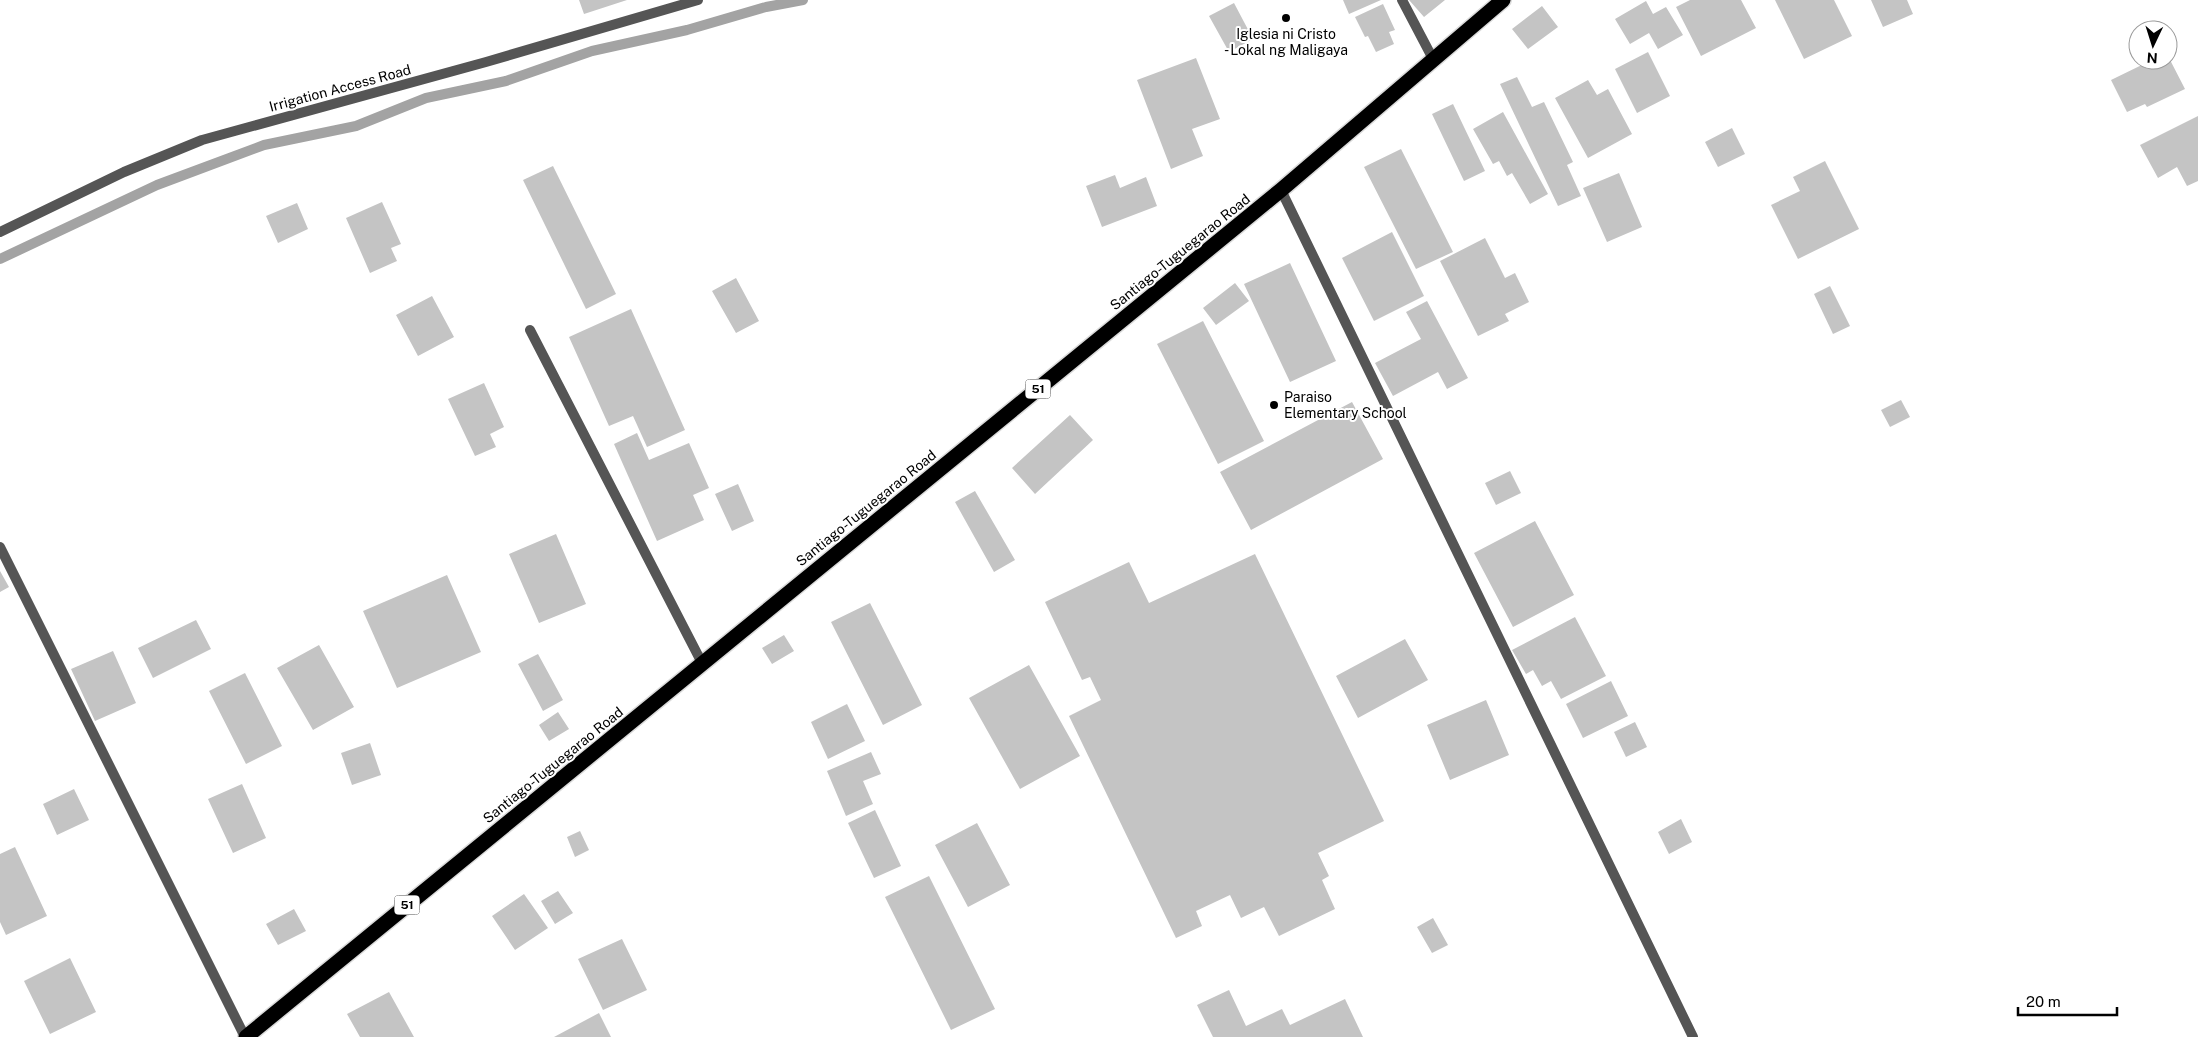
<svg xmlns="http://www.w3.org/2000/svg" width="2198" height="1037" font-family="'Public Sans',sans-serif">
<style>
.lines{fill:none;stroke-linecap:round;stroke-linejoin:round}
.stream{stroke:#a3a3a3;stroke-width:10}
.building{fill:#c4c4c4}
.highway-casing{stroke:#dbdbdb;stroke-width:18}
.street{stroke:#555;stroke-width:10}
.highway{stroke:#000;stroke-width:15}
.poi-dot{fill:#000;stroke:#fff;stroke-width:2}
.labels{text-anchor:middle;stroke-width:4;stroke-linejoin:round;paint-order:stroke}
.shield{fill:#fff;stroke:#4c4c4c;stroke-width:1}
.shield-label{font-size:12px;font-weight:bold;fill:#000}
.poi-label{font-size:14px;fill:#000;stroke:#fff}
.street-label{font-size:14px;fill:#000;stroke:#fff}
</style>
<rect width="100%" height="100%" fill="#fff"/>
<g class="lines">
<!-- stream -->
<path class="stream" d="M0 259 157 185 264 145 356 126 426 98 506 81 592 51 687 30 766 7 803 0"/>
</g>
<!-- building -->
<path class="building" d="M579 0H627L584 14Z
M1343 0H1381L1349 14Z
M1409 0H1445L1424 17Z
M1690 0H1741L1756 28 1701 56 1676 7Z
M1775 0H1834L1852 36 1804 59Z
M1871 0H1907L1913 14 1883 27Z
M1646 1 1653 14 1666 7 1683 35 1658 49 1649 33 1630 44 1615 19Z
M1234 3 1253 39 1229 52 1209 16Z
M1383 4 1395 30 1389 32 1394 44 1376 52 1368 36 1365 37 1355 17Z
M1542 6 1558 27 1528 49 1512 29Z
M1648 52 1670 96 1637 113 1615 69Z
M2168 56 2185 89 2147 107 2145 104 2127 112 2111 80 2152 60H2168Z
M1196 58 1220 119 1192 129 1203 156 1171 169 1137 80Z
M1517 77 1532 107 1544 102 1573 162 1567 165 1581 196 1558 206 1500 84Z
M1588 80 1597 95 1608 89 1632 134 1588 158 1555 98Z
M1453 104 1485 171 1464 181 1432 114Z
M1503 112 1548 194 1530 204 1512 173 1507 176 1499 161 1493 164 1473 129Z
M2198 116V181L2187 186 2177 167 2158 178 2140 145Z
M1732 128 1745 154 1718 167 1705 142Z
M1401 149 1453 252 1416 269 1364 167Z
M1825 161 1859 229 1798 259 1771 205 1800 191 1793 177Z
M553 166 616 294 586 309 523 180Z
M1619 173 1642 227 1607 242 1583 188Z
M1115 175 1120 188 1146 177 1157 206 1102 227 1086 186Z
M382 202 401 244 391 248 397 261 370 273 346 218Z
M297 203 308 229 278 243 266 216Z
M1392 232 1424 296 1374 321 1342 258Z
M1485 238 1505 278 1515 273 1529 302 1505 314 1509 321 1478 336 1440 261Z
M1290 263 1336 361 1290 382 1244 284Z
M736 278 759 321 736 333 712 291Z
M1235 283 1249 301 1216 325 1203 308Z
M1830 286 1850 326 1833 334 1814 294Z
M432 296 454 337 418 356 396 315Z
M1427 301 1468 378 1447 389 1438 372 1393 396 1375 363 1421 339 1406 312Z
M631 309 685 430 647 447 633 416 609 426 569 337Z
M1203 321 1264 441 1218 464 1157 344Z
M484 383 504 427 490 434 496 447 475 456 448 399Z
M1901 400 1910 417 1890 427 1881 410Z
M1352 402 1383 459 1251 530 1220 472Z
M1070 415 1093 440 1035 494 1012 468Z
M637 433 649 460 689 443 709 488 693 495 704 520 657 541 614 444Z
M1510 471 1521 493 1496 505 1485 483Z
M738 484 754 521 732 531 715 494Z
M975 491 1015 560 994 572 955 502Z
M1535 521 1574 595 1513 627 1474 553Z
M556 534 586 604 539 623 509 554Z
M1255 554 1384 821 1318 853 1329 876 1322 880 1335 909 1279 936 1264 907 1241 918 1230 895 1196 911 1202 926 1176 938 1069 716 1101 700 1090 677 1082 680 1045 602 1129 562 1149 603Z
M0 571 9 587 0 592Z
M447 575 481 652 397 688 363 611Z
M870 603 922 705 883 725 831 622Z
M1575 617 1606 676 1561 699 1551 681 1542 686 1533 670 1526 674 1512 650Z
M196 620 211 649 153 678 138 648Z
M784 635 794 651 772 664 762 648Z
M1405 639 1428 680 1358 718 1336 676Z
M319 645 354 707 313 730 277 668Z
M113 651 136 703 95 721 71 669Z
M538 654 563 700 543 711 518 664Z
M1029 665 1080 756 1020 789 969 698Z
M245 673 282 746 246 764 209 691Z
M1611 681 1628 716 1583 738 1566 704Z
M1486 700 1509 755 1450 780 1427 725Z
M847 704 865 741 828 759 811 722Z
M558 712 569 729 549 741 539 725Z
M1635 722 1647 747 1626 757 1614 732Z
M370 743 381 775 352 785 341 753Z
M871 752 881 774 863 781 873 804 846 816 827 771Z
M242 784 266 838 233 853 208 799Z
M74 789 89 820 57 835 43 804Z
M875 810 901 866 874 878 848 823Z
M1681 819 1692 842 1669 854 1658 832Z
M977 823 1010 885 968 907 935 845Z
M580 831 589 850 575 857 567 837Z
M15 847 47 916 6 935 0 922V854Z
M929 876 995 1009 951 1030 885 897Z
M558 891 573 913 555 924 541 901Z
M524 894 548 928 515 950 492 916Z
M294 909 306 931 278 945 266 924Z
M1433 918 1448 945 1432 953 1417 927Z
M622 939 647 990 603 1010 578 959Z
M70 958 96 1012 50 1034 24 981Z
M1229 990 1246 1026 1282 1009 1290 1025 1345 999 1363 1037H1213L1197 1005Z
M389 992 414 1037H360L347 1014Z
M599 1013 611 1037H554Z"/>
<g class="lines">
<!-- highway casing -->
<g class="highway-casing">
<path id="highway" d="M246 1037 1281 190 1503 0"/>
</g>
<!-- street -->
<path class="street" d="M1402 0 1433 59
M1281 190 1693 1037
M0 232 124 172 202 140 486 62 698 0
M530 330 702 663
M0 547 245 1037"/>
<!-- highway -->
<use href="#highway" class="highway"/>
</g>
<!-- markers -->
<g class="poi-dot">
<circle cx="1286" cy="18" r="5"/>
<circle cx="1274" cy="405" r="5"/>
</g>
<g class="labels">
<!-- shield labels -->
<g class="shield">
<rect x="1025.5" y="379.5" width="25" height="19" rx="4"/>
<rect x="394.5" y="895.5" width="25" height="19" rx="4"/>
</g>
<g class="shield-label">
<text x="1038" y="393">51</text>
<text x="407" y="909">51</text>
</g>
<!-- poi labels -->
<g class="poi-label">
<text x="1286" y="39">Iglesia ni Cristo<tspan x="1286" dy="16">- Lokal ng Maligaya</tspan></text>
<text x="1284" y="402" text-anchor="start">Paraiso<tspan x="1284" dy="16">Elementary School</tspan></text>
</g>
<!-- street labels -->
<g class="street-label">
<text transform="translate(340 88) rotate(-15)" y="5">Irrigation Access Road</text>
<text transform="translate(1180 252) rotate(-39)" y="5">Santiago-Tuguegarao Road</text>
<text transform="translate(866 508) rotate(-39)" y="5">Santiago-Tuguegarao Road</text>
<text transform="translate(553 765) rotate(-39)" y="5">Santiago-Tuguegarao Road</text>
</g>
</g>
<!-- north arrow -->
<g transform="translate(2153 45) rotate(184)"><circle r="24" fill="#ffffff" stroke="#999999"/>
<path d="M0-4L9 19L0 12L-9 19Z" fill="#000000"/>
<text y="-8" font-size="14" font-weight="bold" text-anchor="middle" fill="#000000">N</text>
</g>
<!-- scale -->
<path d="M2018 1007v8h99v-8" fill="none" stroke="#000000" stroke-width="2.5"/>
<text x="2026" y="1007" font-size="15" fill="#000000" stroke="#ffffff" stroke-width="4" paint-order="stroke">20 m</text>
</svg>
